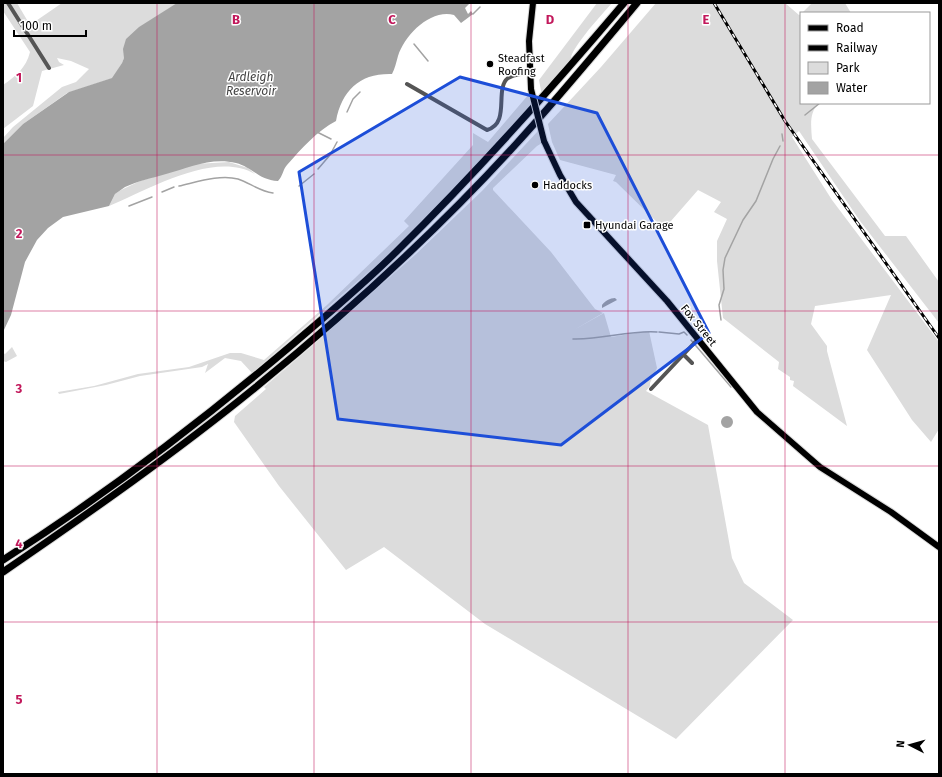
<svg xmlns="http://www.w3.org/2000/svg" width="942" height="777" font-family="'Fira Sans',sans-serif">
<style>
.green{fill:#dcdcdc}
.water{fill:#a3a3a3}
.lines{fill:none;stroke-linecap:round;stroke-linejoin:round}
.stream{stroke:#a3a3a3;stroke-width:1.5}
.primary-casing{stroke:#dbdbdb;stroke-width:8}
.highway-casing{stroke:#dbdbdb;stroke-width:9}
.street{stroke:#555;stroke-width:4}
.primary{stroke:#000;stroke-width:6}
.highway{stroke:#000;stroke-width:7}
.rail-casing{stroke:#000;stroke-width:3}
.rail{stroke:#fff;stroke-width:1.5;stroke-dasharray:4.5;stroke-linecap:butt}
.primary-bridge-casing{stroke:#dbdbdb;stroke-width:8;stroke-linecap:butt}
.primary-bridge{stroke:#000;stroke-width:6}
.marked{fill:#1d4ed8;fill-opacity:0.2;stroke:#1d4ed8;stroke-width:3;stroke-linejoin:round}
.grid{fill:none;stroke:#c2185b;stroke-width:1;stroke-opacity:0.55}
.poi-dot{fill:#000;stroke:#fff;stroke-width:1.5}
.labels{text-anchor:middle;stroke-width:3;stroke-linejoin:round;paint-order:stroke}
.poi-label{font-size:11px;fill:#000;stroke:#fff;text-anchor:start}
.street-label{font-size:11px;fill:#000;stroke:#fff}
.water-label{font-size:12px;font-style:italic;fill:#444;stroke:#fff}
.grid-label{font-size:13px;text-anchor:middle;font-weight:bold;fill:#c2185b;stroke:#fff;stroke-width:3;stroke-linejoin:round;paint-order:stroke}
</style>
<rect width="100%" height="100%" fill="#fff"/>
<!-- green -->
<path class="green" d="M3 3H17L30 25 62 3H178L140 27 135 32 122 63 113 78 67 93 23 124 3 144V138L13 127 62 87 76 82 89 69 71 61 57 58 59 62 64 65 42 71 33 106 3 129V85C16 76 26 68 30 52L3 11Z
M597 3H612C604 12 570 49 571 59L542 96 539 80Z
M656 3H785L799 15 801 14V103H819C809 112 811 126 812 139L885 236H906L939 282V323L860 221 799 131 792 137 832 200 939 342V429L931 442 912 420 867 350 891 295 815 306 811 324 827 346V351L847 426 793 386 794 381 790 380V377L778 369 779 362 723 318 717 261V241L727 219 714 212 721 202 698 190 664 229 616 182 613 181 616 175 560 160 552 142 548 124 601 67Z
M812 3H845L851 13H802Z
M529 94 532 111 404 241 252 373 241 361 225 358 205 373 208 364 202 367 140 376 106 385 59 394 58 392 94 386 138 374 189 367 230 353H241L264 360 327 305 409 226 404 221 473 145V133L488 142Z
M538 131 542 143 537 146 493 188V190L551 252 595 309 603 313 572 331 604 313 611 337 649 331 657 368 650 383V386L646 391 708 425 732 558 744 583 793 620 676 739 485 624 384 547 346 570 279 486 234 422 235 416 266 389 264 387 312 346 416 254 482 191Z
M229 162 248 168 255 174C214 150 148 190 109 206L115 194 119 191 140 181 195 164Z
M12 347 17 356 6 362 3 361V353L5 354Z"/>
<!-- water -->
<path class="water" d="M177 3H470L465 8 468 14 471 11 473 14 461 23 454 15C430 9 405 35 398 56 396 63 395 68 392 74 360 73 342 90 336 121 317 131 302 148 287 165 283 169 283 176 278 181 259 180 252 167 236 163 211 157 189 168 166 174 152 178 138 181 125 187L115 194 109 206 63 217 48 228 37 240 25 262 11 315 3 332V144L23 124 69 92 112 78 122 63 124 58 123 49 126 39 139 27Z
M615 298 617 300 602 308V305C605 301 610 298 615 298Z
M721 422a6 6 0 1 1 12 0a6 6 0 1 1-12 0Z"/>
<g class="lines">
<!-- stream -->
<path class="stream" d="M473 14 480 7
M414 44 428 61
M347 112 353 99 360 92
M805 115 820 103
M317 132 331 139
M782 134 783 141
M318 169 330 155 337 142
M179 186C197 182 220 174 238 179 250 183 259 191 273 193
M299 186 314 174
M162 192 174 187
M129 206 152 197
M721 320 719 305 724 289 723 270 725 258 743 220 756 201 773 159 780 146
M659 332 679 334 684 332 687 335
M573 339C602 340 629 330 657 332
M691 340 731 387"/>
<!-- primary casing -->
<g class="primary-casing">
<path id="primary" d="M531 89 529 41 533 3
M544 141 560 175 576 202 667 301 757 412 820 467 891 512 939 547"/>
</g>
<!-- highway casing -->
<g class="highway-casing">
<path id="highway" d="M3 560C105 495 201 422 293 344 328 314 364 284 397 251 477 172 552 88 624 3
M3 572C89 513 175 453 256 387 348 312 437 231 517 143 558 98 597 51 637 3"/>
</g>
<!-- street -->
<path class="street" d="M8 3 49 68
M407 84 487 130C511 123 494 89 508 78 514 74 523 74 529 72
M684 355 692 363
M651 389 698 339"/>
<!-- primary -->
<use href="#primary" class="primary"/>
<!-- highway -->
<use href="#highway" class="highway"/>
<!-- rail casing -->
<g class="rail-casing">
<path id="rail" d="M714 3 785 121 939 338"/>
</g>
<!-- rail -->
<use href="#rail" class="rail"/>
<!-- primary-bridge casing -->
<g class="primary-bridge-casing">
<path id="primary-bridge" d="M531 89 544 141"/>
</g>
<!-- primary-bridge -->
<use href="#primary-bridge" class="primary-bridge"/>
</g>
<!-- marked area -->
<path class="marked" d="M460 77 597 113 709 333 561 445 338 419 299 172Z"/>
<!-- grid -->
<path class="grid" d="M157 3V774M314 3V774M471 3V774M628 3V774M785 3V774M3 155H939M3 311H939M3 466H939M3 622H939"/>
<!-- markers -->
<g class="poi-dot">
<circle cx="490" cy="64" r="4"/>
<circle cx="535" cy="185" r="4"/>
<rect x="583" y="221" width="8" height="8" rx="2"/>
</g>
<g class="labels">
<!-- poi labels -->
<g class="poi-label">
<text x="498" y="62">Steadfast<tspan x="498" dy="13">Roofing</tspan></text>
<text x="543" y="189">Haddocks</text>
<text x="595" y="229">Hyundai Garage</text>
</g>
<!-- street labels -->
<g class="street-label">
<text transform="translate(699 325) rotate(51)" y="4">Fox Street</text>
</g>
<!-- water labels -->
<g class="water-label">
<text x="251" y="81">Ardleigh<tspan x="251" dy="14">Reservoir</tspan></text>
</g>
</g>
<g class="grid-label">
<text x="236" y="24">B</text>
<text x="392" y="24">C</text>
<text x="550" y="24">D</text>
<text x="706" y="24">E</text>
<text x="19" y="82">1</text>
<text x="19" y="238">2</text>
<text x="19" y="393">3</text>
<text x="19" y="548">4</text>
<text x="19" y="704">5</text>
</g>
<!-- border -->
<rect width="942" height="777" fill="none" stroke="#000000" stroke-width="8"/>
<!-- legend -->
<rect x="800" y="12" width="130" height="92" fill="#ffffff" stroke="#999999"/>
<rect x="808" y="25" width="20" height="6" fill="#000000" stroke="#999999"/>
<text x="836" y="32" font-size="12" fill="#000000">Road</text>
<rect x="808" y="45" width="20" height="6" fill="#000000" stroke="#999999"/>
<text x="836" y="52" font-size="12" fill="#000000">Railway</text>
<rect x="808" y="62" width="20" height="12" fill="#dcdcdc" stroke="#999999"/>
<text x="836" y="72" font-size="12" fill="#000000">Park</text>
<rect x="808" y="82" width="20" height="12" fill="#a3a3a3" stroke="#999999"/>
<text x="836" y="92" font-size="12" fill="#000000">Water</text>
<!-- north arrow -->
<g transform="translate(910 745) rotate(276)" stroke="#ffffff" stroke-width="3" paint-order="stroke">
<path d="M0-3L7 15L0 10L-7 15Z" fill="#000000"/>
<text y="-6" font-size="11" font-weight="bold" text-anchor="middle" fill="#000000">N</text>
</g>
<!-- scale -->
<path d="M14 30v6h72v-6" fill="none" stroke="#000000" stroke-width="2"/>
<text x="20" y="30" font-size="12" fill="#000000" stroke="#ffffff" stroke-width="3" paint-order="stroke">100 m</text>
</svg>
